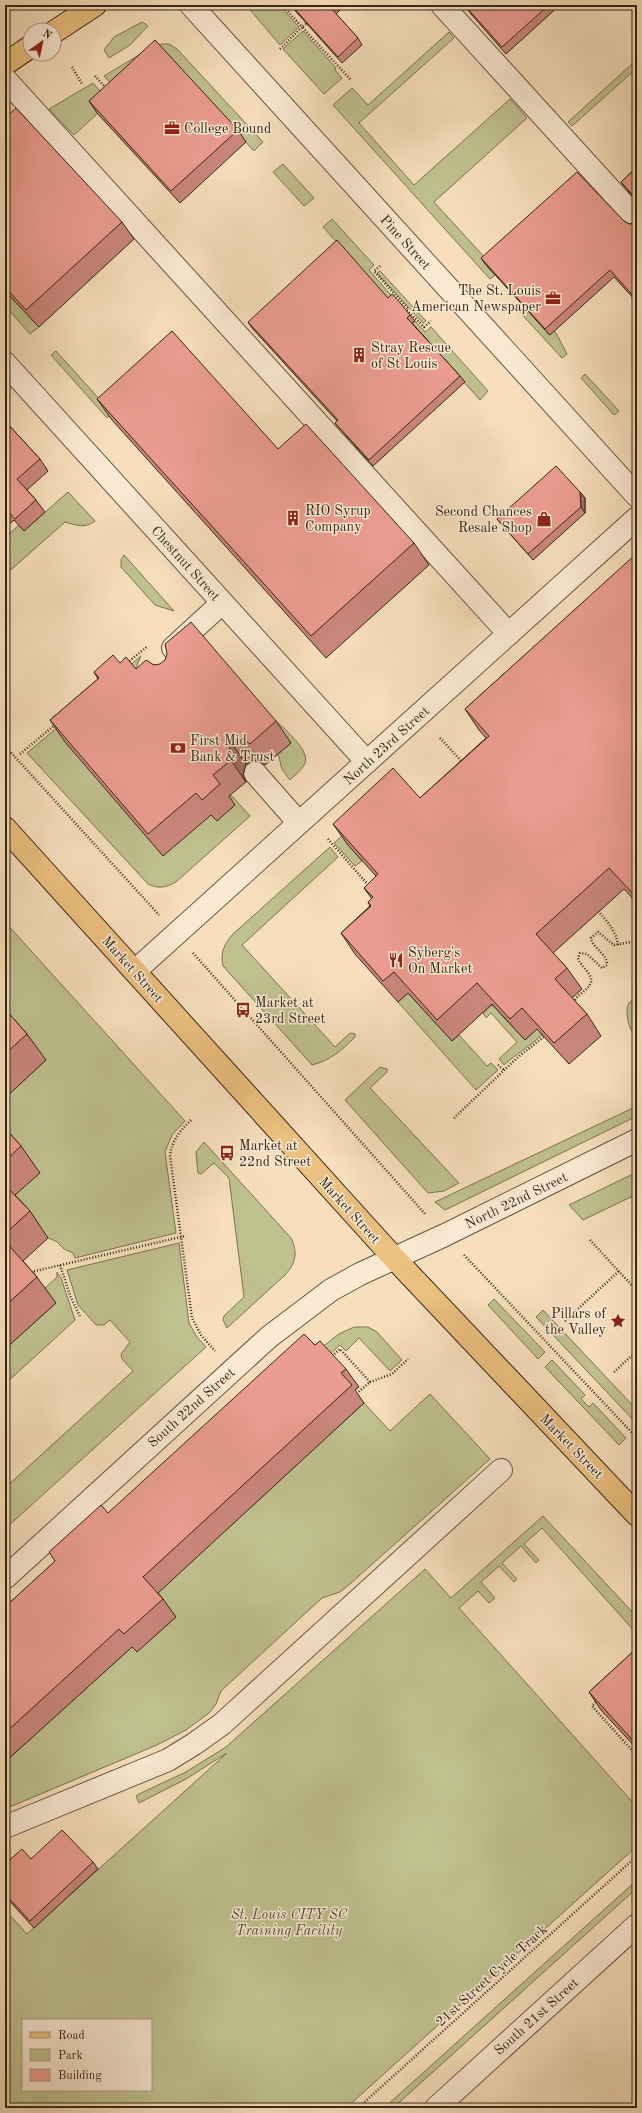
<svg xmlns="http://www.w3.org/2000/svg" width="642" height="2113" font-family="'Old Standard TT',serif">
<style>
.green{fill:#bfc18f;stroke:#7a7452;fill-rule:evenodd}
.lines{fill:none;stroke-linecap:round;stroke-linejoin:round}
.minor-casing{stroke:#65543f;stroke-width:24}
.major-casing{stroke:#342615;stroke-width:24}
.path{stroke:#342615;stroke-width:2.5;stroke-dasharray:1 2;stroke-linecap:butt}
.minor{stroke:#faead4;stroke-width:22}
.major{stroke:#ecc07e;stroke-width:22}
.wall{fill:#ca877d;stroke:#342615}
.shaded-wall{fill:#a46e66;stroke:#342615}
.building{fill:#eb9d91;stroke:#342615}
.labels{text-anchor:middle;stroke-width:3;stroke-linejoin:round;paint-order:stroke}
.poi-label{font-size:14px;fill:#342615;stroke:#faead4;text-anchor:start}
.street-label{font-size:14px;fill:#342615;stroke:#faead4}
.park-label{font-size:14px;font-style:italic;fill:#574d34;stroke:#faead4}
</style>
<rect width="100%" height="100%" fill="#f7dfbd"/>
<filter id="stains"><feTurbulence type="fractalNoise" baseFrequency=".005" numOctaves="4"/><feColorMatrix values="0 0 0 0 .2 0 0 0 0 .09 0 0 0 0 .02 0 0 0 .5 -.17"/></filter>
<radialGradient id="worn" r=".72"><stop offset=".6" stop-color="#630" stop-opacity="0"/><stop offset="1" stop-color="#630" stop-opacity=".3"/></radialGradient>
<!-- green -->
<path class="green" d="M246 5H279L299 27 280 45Z
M142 22 148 26 130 45 109 58 104 50 114 37Z
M303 31 336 68 335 70 342 78 324 94 283 49Z
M449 32 454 38 359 123 414 185 510 99 527 118 434 202 487 260 486 265 495 275 490 279 333 105 352 88 368 105Z
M162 44H169L177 49 263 142 254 151 164 53 120 93 104 76 154 46Z
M633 63 637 68 572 126 568 122Z
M93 83 110 102 74 135 49 109Z
M283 164 314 198 304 206 273 172Z
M332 219 374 265 369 270 396 301 393 304 323 227Z
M380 271 426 321 423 323 377 273Z
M5 291 39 327 30 334 5 306Z
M522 304 549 335 554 331 556 333 567 354 562 358 517 309Z
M415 321 425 332 431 327 488 391 480 400 412 324Z
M56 351 112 413 107 418 51 355Z
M585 374 619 411 614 415 581 378Z
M68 492 95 521C85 529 76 525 65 522L5 575V538L19 525 24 531Z
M124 555 174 611 155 605 121 567V560Z
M141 656 137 665V674L211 815 217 821 231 795 250 816 176 882C165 888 159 889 148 884L27 753Z
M269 714C278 724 311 749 305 763 302 770 295 775 290 780L282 769 278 754 291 743Z
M389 793 395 800 347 843 362 861 355 866 334 843Z
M330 847 338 857 242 945 335 1047 350 1033 355 1034V1037C342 1050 331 1060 312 1065L223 966C220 952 224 945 233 934Z
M5 922 185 1121 172 1135 165 1152 176 1233 75 1258 73 1253 64 1249 56 1241 48 1238 12 1198 5 1134V1098L46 1060 5 1016Z
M408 993 452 1041 459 1035 487 1066 491 1063 498 1070 476 1090 398 1002Z
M635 999H637L636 1036C629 1032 624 1010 629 1003 631 1001 633 1000 635 999Z
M492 1005 525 1040 547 1020 550 1023 540 1032 542 1035C530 1046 516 1054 504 1065L499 1059 517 1042 491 1013 486 1018 483 1013Z
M380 1067 387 1069V1072L370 1088 459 1183 444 1191 428 1193 345 1100Z
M637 1106V1116L445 1210 435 1202Z
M204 1142 291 1238C298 1253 296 1263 285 1275L227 1328 223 1320 224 1316 244 1297 229 1178 214 1163 201 1174 198 1173 196 1152Z
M637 1172V1194L583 1220 569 1205Z
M179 1243 189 1323 197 1337 206 1347 5 1529V1488L133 1371 122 1359 121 1354 130 1342 110 1320 104 1325H96L78 1305 67 1270Z
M57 1272 61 1278 75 1320 5 1384V1349L56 1303 44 1289 57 1277Z
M494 1299 545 1352 538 1359 488 1305Z
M543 1310 637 1410V1424L536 1317Z
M354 1327H368L377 1332 402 1360 390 1371 359 1338 346 1351 340 1345 328 1356 321 1348 339 1334Z
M552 1360 585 1395 581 1399 589 1407 593 1403 626 1438 619 1445 545 1367Z
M430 1394 490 1459 350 1584 340 1592 322 1598 221 1691 216 1704 209 1713 186 1730 157 1745 5 1809V1762L132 1647 137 1652 155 1595 364 1403 390 1431Z
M543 1516 637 1617V1634L542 1528 524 1544 539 1560 536 1563 521 1546 502 1563 517 1579 514 1582 499 1566 481 1582 495 1598 489 1603 478 1591 459 1608 637 1807V1846L346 2108H5V1910L27 1934 227 1753 186 1779 139 1803 136 1796 139 1794 186 1772 226 1747 425 1569 451 1598ZM23 2020H151V2090H23Z
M637 1880V1888L393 2108H384Z"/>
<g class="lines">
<!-- minor casing -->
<g class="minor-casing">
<path id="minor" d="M191 5 637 496
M442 5 637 219
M5 79 509 634
M5 363 367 762
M173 648 222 603
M255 773 299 823
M135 971 637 518
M5 1578 269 1337 331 1290 360 1274 445 1235 637 1140
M5 1827 168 1760 194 1744 222 1724 501 1470
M436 2108 637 1925"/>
</g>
<!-- major casing -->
<g class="major-casing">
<path id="major" d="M54 32 95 5
M5 64 30 47
M5 828 394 1258 637 1515"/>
</g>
<!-- path -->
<path class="path" d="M306 24 302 27 351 80
M280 49 302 27 282 5
M72 67 82 84
M95 76 106 88
M380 266 374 271 408 309
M407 310 424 327 431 321
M127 663 148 646
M440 738 462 762
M5 746 159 915
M20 754 56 724
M328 839 370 887
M596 909C607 921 616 930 618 946
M193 953 426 1215
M574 1003C576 995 585 992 589 986 597 976 580 967 578 958L580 953 587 954 602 968 607 965C607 953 593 949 591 938L598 932 614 945 637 941
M498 1065 504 1070
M454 1118 518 1057 545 1036
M191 1120C180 1131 172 1140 170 1156L192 1318 201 1335 215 1351
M590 1240 637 1291
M464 1255 637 1438
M60 1265 71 1298 80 1316
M31 1272 185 1236
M565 1321 619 1271
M332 1356 340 1349 370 1382 356 1394
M614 1372 637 1351
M370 1382 392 1374 408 1359
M598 1700 592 1706 637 1756
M358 2108 637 1856"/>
<!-- minor -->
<use href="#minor" class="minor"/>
<!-- major -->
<use href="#major" class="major"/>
</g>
<!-- wall -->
<path class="wall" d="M290 5H345L336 14 358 38 362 45 342 63Z
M469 5H560L506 54 471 14 466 7Z
M89 101 238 130 246 142 180 203 97 113Z
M5 118 122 222 134 239 39 327 5 291Z
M637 167V202L621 182Z
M624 221 629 224 637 223V302L614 277 550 335 486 265 481 258Z
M388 298 410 315 415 321 412 323 460 376 465 382 373 466 340 429 335 423 337 421 252 328 248 322Z
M97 399 278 449 414 543 429 565 326 658 112 420Z
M5 421 40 459 48 471 27 490 36 500 45 512 24 531 14 520 5 528Z
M580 492 585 498V513L533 560 502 525 497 519Z
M637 554V903L624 889 553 953 567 968 582 989 572 998 587 1014 601 1036 569 1064 537 1029 525 1040 492 1004 452 1041 408 993 398 1002 355 954 341 933 370 906 368 902 372 899 364 888 376 876 348 845 333 824 420 798 486 738 479 730 465 709Z
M120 663 136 669 154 665 276 721 291 743 265 765 259 761H252L246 764 243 775 246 782 229 796 235 805 217 821 211 815 163 856 65 742 50 720 98 679 94 672Z
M5 1009 27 1034 46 1060 5 1098Z
M5 1128 21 1146 40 1173 15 1195 30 1211 48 1238 23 1261 37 1277 56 1303 5 1349Z
M315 1345 346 1369 359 1387 355 1390 364 1403 158 1593 163 1599 176 1617 137 1652 132 1647 5 1762V1607L108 1513Z
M637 1648V1749L601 1710 589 1692Z
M31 1859 93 1862 98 1869 34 1928 5 1896V1864Z"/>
<!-- shaded-wall -->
<path class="shaded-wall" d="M580 492 585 498V513L581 507Z
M231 742 246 764 243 775 246 782 231 760 228 754Z"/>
<!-- building -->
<path class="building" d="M291 5H334L331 8 358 38 338 57Z
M469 5H549L502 47 466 7Z
M155 40 238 130 171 191 89 101Z
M16 108 122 222 26 310 5 287V118Z
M637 167V200L621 182Z
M577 172 624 221 629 224 637 223V300L610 270 545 329 481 258Z
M337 240 388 298 392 294 401 304 410 315 407 318 460 376 369 460 335 423 338 420 248 322Z
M172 331 278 449 306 424 414 543 311 636 97 399Z
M5 421 40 459 17 479 36 500 15 519 5 508Z
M556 466 580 492 581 507 528 554 497 519Z
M636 554H637V898L609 868 536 934 567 968 555 979 587 1014 554 1043 522 1008 510 1019 477 983 437 1020 394 972 383 981 341 933 371 906 368 902 373 897 364 888 378 874 333 824 393 768 420 798 489 736 465 709Z
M191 622 276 721 250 744 244 740 237 739 231 742 228 754 231 760 213 775 220 784 202 800 196 793 148 834 50 720 99 678 94 672 113 655 120 663 126 657 136 669 146 660 154 665 160 664 165 660 167 654 165 644Z
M5 1009 27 1034 5 1054Z
M5 1128 21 1146 5 1161Z
M5 1185 30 1211 5 1234Z
M5 1241 37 1277 5 1306Z
M304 1334 315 1345 320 1341 346 1369 341 1373 352 1385 143 1577 163 1599 124 1634 119 1629 5 1733V1607L55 1561 49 1552 101 1505 108 1513Z
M637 1648V1745L589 1692Z
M62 1830 93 1862 30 1921 5 1894V1864L22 1849 31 1859Z"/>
<!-- icons -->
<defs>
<g id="office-bare" transform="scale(1.2)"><path d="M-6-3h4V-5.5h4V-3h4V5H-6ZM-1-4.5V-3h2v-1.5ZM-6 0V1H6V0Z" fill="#8f2418" stroke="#faead4" stroke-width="2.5" paint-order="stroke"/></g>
<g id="building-bare" transform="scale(1.2)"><path d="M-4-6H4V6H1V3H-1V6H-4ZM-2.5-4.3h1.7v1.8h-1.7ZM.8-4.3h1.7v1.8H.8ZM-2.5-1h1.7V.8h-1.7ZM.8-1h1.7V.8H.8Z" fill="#8f2418" stroke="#faead4" stroke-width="2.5" paint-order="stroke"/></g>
<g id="shop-bare" transform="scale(1.2)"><path d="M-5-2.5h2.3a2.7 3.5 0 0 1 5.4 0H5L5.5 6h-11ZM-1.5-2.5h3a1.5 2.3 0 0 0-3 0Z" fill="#8f2418" stroke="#faead4" stroke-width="2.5" paint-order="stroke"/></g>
<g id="bank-bare" transform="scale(1.2)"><path d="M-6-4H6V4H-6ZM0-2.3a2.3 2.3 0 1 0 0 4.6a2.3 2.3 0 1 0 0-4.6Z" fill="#8f2418" stroke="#faead4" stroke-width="2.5" paint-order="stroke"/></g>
<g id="restaurant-bare" transform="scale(1.2)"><path d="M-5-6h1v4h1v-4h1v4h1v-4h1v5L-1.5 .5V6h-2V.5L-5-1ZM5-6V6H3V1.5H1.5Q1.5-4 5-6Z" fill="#8f2418" stroke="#faead4" stroke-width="2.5" paint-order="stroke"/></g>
<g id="bus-bare" transform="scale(1.2)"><path d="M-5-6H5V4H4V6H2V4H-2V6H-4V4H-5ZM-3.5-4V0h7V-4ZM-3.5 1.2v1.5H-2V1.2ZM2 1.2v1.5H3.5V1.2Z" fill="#8f2418" stroke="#faead4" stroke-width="2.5" paint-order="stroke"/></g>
<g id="sight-bare" transform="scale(1.2)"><path d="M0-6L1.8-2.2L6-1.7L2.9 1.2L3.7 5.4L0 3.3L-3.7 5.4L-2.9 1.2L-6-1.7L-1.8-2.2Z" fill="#8f2418" stroke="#faead4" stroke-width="2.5" paint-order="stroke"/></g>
</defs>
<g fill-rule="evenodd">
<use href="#office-bare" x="172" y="128"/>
<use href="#office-bare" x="553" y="298"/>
<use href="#building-bare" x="359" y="355"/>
<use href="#building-bare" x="293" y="518"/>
<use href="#shop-bare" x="544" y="519"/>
<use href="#bank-bare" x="178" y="748"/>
<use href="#restaurant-bare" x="396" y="960"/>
<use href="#bus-bare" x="243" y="1010"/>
<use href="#bus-bare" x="227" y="1153"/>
<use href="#sight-bare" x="618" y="1321"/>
</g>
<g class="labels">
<!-- poi labels -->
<g class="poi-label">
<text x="184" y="133">College Bound</text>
<text x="541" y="295" text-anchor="end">The St. Louis<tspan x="541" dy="16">American Newspaper</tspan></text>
<text x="371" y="352">Stray Rescue<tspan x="371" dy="16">of St Louis</tspan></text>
<text x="305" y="515">RIO Syrup<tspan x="305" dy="16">Company</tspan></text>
<text x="532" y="516" text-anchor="end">Second Chances<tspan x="532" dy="16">Resale Shop</tspan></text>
<text x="190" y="745">First Mid<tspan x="190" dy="16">Bank &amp; Trust</tspan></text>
<text x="408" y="957">Syberg's<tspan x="408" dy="16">On Market</tspan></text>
<text x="255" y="1007">Market at<tspan x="255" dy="16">23rd Street</tspan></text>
<text x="239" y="1150">Market at<tspan x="239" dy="16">22nd Street</tspan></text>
<text x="606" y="1318" text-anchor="end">Pillars of<tspan x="606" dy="16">the Valley</tspan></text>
</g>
<!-- street labels -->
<g class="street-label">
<text transform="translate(406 242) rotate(48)" y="5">Pine Street</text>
<text transform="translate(186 563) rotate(48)" y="5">Chestnut Street</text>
<text transform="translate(386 745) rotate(-42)" y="5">North 23rd Street</text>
<text transform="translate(133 969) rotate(48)" y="5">Market Street</text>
<text transform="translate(516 1200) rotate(-26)" y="5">North 22nd Street</text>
<text transform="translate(350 1210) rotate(48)" y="5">Market Street</text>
<text transform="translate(191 1407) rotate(-42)" y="5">South 22nd Street</text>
<text transform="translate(572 1446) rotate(46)" y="5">Market Street</text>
<text transform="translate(491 1975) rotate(-42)" y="5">21st Street Cycle Track</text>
<text transform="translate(536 2016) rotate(-42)" y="5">South 21st Street</text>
</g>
<!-- park labels -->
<g class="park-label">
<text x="289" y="1919">St. Louis CITY SC<tspan x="289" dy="16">Training Facility</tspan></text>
</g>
</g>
<!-- margin -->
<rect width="642" height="2113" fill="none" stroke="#f7dfbd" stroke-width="20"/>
<rect x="6" y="6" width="630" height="2101" fill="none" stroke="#342615" stroke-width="2"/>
<rect x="10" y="10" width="622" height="2093" fill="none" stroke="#342615"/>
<!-- legend -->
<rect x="22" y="2019" width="130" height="72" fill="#faead4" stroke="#ab9c88"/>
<rect x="30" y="2032" width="20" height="6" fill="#ecc07e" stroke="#ab9c88"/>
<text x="58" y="2039" font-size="12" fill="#342615">Road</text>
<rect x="30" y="2049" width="20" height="12" fill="#bfc18f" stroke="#ab9c88"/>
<text x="58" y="2059" font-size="12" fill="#342615">Park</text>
<rect x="30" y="2069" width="20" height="12" fill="#eb9d91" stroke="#ab9c88"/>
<text x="58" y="2079" font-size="12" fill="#342615">Building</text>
<!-- north arrow -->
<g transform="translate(42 42) rotate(33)"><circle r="19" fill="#faead4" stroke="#ab9c88"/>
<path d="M0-3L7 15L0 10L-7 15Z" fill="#8f2418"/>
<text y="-6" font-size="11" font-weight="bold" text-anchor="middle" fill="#342615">N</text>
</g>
<rect width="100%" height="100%" filter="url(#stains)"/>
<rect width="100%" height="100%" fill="url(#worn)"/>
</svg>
